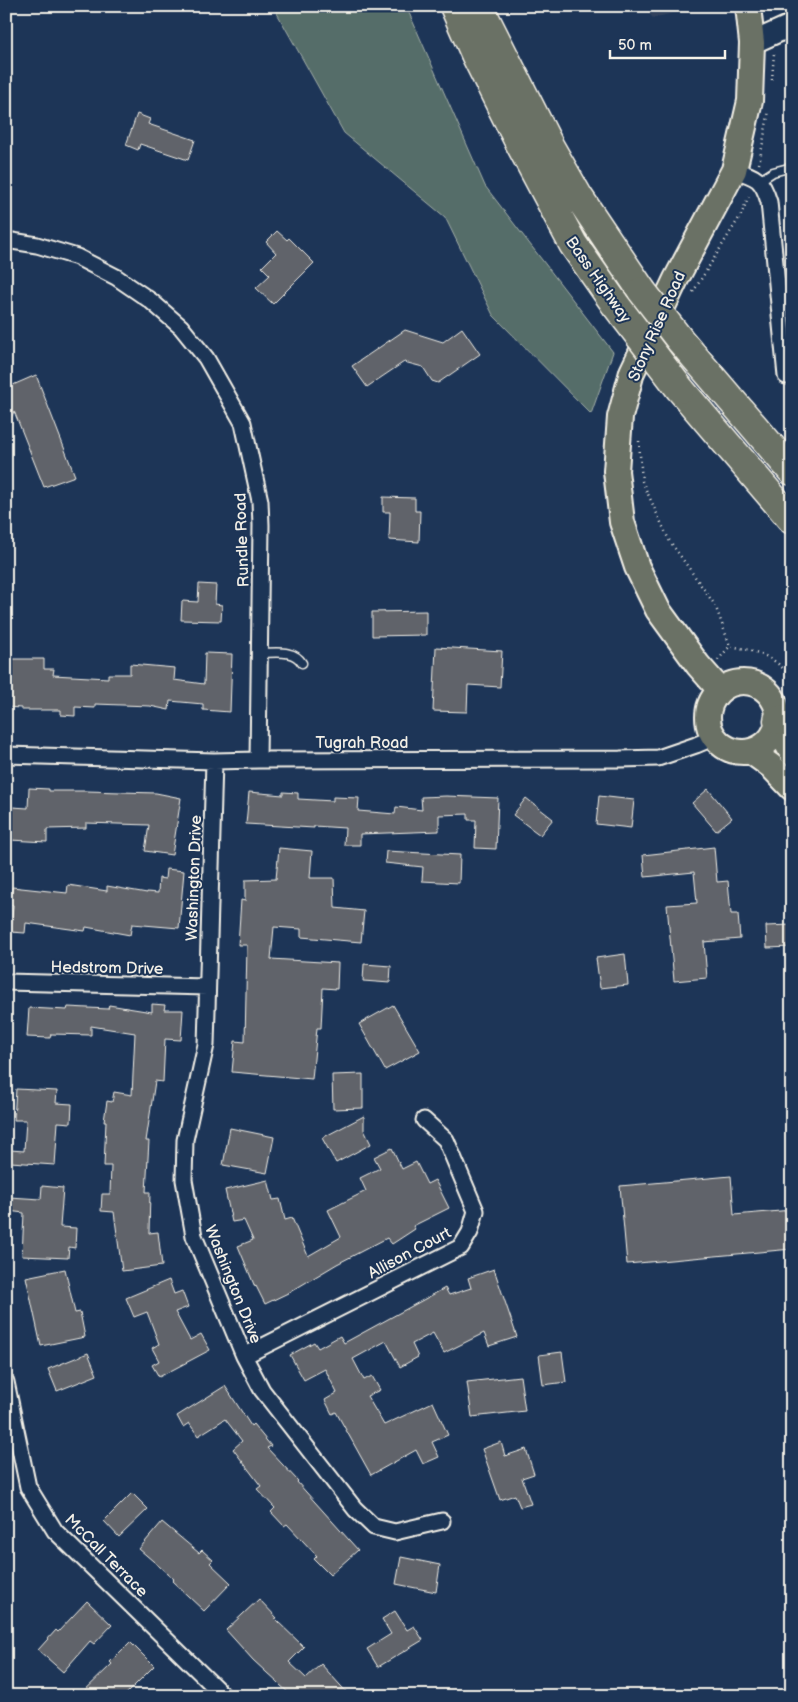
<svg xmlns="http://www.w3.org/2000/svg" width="798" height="1702" font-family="'Balsamiq Sans',sans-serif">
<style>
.built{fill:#31435d}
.green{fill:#556d69;stroke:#a4afa8}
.building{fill:#61646b;stroke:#f4f1e8}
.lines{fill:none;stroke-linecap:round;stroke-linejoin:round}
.lane-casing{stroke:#f4f1e8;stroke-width:11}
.street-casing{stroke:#f4f1e8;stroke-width:19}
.secondary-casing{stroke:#f4f1e8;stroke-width:25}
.primary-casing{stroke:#f4f1e8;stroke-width:28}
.highway-casing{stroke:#f4f1e8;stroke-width:31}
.path{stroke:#f4f1e8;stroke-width:2.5;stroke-dasharray:1 4;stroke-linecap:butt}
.lane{stroke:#1d3557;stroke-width:8}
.street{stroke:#1d3557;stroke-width:15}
.secondary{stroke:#1d3557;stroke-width:21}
.primary{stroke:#6b7165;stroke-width:24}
.highway{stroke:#6b7165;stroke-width:28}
.highway-bridge-casing{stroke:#f4f1e8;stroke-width:31;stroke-linecap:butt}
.highway-bridge{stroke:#6b7165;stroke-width:28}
.labels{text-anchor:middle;stroke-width:4;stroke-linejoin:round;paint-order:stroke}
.street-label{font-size:16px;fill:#f4f1e8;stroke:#1d3557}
</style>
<rect width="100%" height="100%" fill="#1d3557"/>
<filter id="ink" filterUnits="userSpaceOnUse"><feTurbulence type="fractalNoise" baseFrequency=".02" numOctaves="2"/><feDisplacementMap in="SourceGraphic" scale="10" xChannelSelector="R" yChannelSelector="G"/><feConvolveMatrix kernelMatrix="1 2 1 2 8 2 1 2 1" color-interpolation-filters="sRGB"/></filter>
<g filter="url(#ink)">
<!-- built -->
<path class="built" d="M642 6H702L653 18Z"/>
<!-- green -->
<path class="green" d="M273 6H406L485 186 613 352 591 414 493 315 445 217 344 133Z"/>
<!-- building -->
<path class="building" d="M137 114 150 119 148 124 195 140 188 160 140 144 138 150 126 145Z
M277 231 287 240 289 238 314 263 273 304 256 288 270 275 262 267 276 253 266 242Z
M462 328 480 354 438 383 432 381 423 367 404 362 367 387 352 366 405 330 443 342Z
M36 375 75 476 44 487 14 411 6 430V388Z
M383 497 415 498V511H420L419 542 389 540 390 512H383Z
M199 584 216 585 215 604 222 605 221 621 181 620 182 601 198 602Z
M426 611V635L372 636V612Z
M436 647 502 651 500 687 468 685 467 712 433 711Z
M205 653 232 654 230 712 203 710V704L170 701 169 710 150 706 95 704V708L75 707V716L61 715V710H21V708L6 707V659H44V669H54L53 675 108 678V674H130V664L175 668 174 680 204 684Z
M29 788 49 789V791H86L156 793 181 798 172 855 145 851 149 825 86 823V828L47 829V842L10 840 12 807 28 808Z
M708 789 732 818 716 831 692 803Z
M249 792 283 795V792L298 793V799L333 801V797L359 798 358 811 395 814 396 807 422 810 421 797 446 796 498 798 496 849 475 848 476 820H468V814L439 815V831L360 834V845H344L345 828 314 826V828L246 824Z
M599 796 634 800 631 828 596 824Z
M526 798 553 819 540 835 513 815Z
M714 847 717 882 728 881 731 914H738L740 939 704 942 707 978 674 981 667 905 697 903 694 872 645 877 643 855Z
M279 848 312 851 310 878H334L335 908 364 911 361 942 301 937V929L274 927 271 959 338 963 337 989 323 988 321 1028H317L312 1079 232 1072 235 1041 245 1042 247 945H238L241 900 245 901V880L276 879Z
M386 851 460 855 459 883 422 881 423 867 385 863Z
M166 869 184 871 179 928 132 924 130 935 86 927 85 931 26 923 25 933 11 932 13 905 10 904 12 887 67 893 68 885 107 891V886L147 893V892L158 893 159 878 165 879Z
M792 925V947L767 948 766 926Z
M625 954 628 985 600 988 596 958Z
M364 964 391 966 390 983 363 981Z
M152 1004 165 1005 164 1010H183L181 1040 165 1039 163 1082 155 1081 146 1141H149L146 1192H150L149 1233 158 1232 162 1266 122 1271 114 1212 101 1211 102 1194H110L111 1166H104L106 1121H104L107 1101 112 1102 114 1092 132 1095 135 1033 91 1026V1035L51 1034 50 1038 27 1037 29 1008 67 1010 68 1007 108 1009 109 1005 152 1012Z
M393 1005 420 1051 385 1070 359 1024Z
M363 1074V1108L333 1109 332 1075Z
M16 1089 57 1091 56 1103 72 1104 71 1123 58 1122 55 1165 10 1162V1150L24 1151 26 1120H14Z
M364 1116V1130L371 1144 336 1163 322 1138Z
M230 1128 274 1137 267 1173 223 1165Z
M392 1148 402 1169 416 1162 427 1184 435 1180 449 1208 413 1226 415 1229 392 1244 387 1238 337 1264 290 1292 265 1304 256 1286 255 1287 238 1246 253 1240 244 1220 232 1222 225 1190 268 1180 273 1200 280 1199 285 1220 292 1218 308 1256 341 1237 328 1210 366 1191 360 1178 380 1168 374 1157Z
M731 1176 734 1215 792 1210V1249L627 1264 620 1186Z
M42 1186 63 1188 60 1227 76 1228 75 1248 69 1247 68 1258 22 1256 24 1213 8 1211 9 1197 41 1199Z
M65 1269 75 1313 80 1312 85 1337 41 1346 26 1277Z
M494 1269 517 1337 489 1346 484 1333 444 1353 433 1333 412 1344 418 1357 400 1367 386 1341 353 1359 364 1380 372 1376 380 1390 367 1396 384 1425 433 1402 448 1435 432 1442 439 1457 423 1464 416 1450 371 1475 336 1412 332 1414 325 1400 337 1393 325 1369 304 1380 290 1355 314 1342 318 1348 340 1336 344 1343 445 1288 449 1295 471 1288 468 1278Z
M169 1280 174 1294 182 1291 188 1307 175 1312 190 1340 201 1334 210 1350 159 1377 152 1365 159 1361 152 1348 159 1344 147 1312 134 1317 126 1298Z
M562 1352 566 1382 543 1385 539 1355Z
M88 1353 97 1375 57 1391 48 1369Z
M520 1376 525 1411 472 1417 467 1382Z
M225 1386 251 1426 253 1424 271 1446 267 1448 298 1481 297 1482 358 1550 330 1575 314 1559 317 1556 287 1524 284 1526 271 1512 275 1508 257 1489 261 1486 233 1449 242 1441 225 1419 198 1436 189 1423 183 1427 177 1416Z
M501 1442 505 1456 526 1449 534 1474 522 1478 531 1504 520 1507 515 1495 500 1500 482 1449Z
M132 1493 148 1509 119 1537 104 1521Z
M162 1522 199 1553 202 1550 213 1560 210 1563 231 1583 204 1611 172 1581 174 1579 139 1549Z
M401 1557 440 1565 436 1592 396 1584Z
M259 1599 277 1618 275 1619 304 1647 289 1662 306 1678 321 1664 350 1696H292L253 1660 226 1630Z
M87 1601 112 1625 94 1644 90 1641 63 1672 38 1650 56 1630 58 1632Z
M395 1611 407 1630 414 1626 423 1640 378 1667 367 1649 391 1634 382 1619Z
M130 1642 154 1666 124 1696H79L112 1664 110 1662Z"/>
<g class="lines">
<!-- lane casing -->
<g class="lane-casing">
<path id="lane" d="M759 181 773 172 792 167
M260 653C275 653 294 649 302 663"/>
</g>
<!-- street casing -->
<g class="street-casing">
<path id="street" d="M734 170C756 177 762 178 769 202L786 376
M6 240 37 245 77 257 116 277 151 301 181 327 206 358 243 423 260 501 261 525 258 760
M6 755 214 761 258 760 620 759 658 758 696 745 715 737
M214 761 206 1045 185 1140 184 1180 194 1236 244 1356 262 1390 355 1509 374 1527 395 1532 442 1521
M6 982 207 987
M244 1356 461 1247 470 1232 476 1211 446 1140 424 1120
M6 1382 28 1487 55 1531 224 1696"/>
</g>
<!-- secondary casing -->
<g class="secondary-casing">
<path id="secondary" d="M752 43 792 25"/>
</g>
<!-- primary casing -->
<g class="primary-casing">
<path id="primary" d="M708 717a35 35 0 1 1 70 0a35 35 0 1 1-70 0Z
M720 690 698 665 658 610 637 567 622 522 616 471 620 417 632 372 676 279 734 170 750 101 752 43 748 6
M775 731 785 740 792 753
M750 751 771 766 792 788"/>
</g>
<!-- highway casing -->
<g class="highway-casing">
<path id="highway" d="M454 6 475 54 521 146 573 244 615 304
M479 6 550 147 578 196 642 291
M680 340 792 471
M680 389 792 520
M778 720 792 718"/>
</g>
<!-- path -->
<path class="path" d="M777 13 778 6
M772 80 774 53
M759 164 769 110
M693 292 741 215 750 193
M639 441 642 481 669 540 715 605 730 646C756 651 778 656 792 681
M718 660 730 646"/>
<!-- lane -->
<use href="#lane" class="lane"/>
<!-- street -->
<use href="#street" class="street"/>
<!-- secondary -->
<use href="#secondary" class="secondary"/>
<!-- primary -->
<use href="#primary" class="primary"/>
<!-- highway -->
<use href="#highway" class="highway"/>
<!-- highway-bridge casing -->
<g class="highway-bridge-casing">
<path id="highway-bridge" d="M642 291 680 340
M615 304 680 389"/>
</g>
<!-- highway-bridge -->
<use href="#highway-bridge" class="highway-bridge"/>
</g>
</g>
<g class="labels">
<!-- street labels -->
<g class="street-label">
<text transform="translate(599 279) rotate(55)" y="6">Bass Highway</text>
<text transform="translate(656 326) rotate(-66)" y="6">Stony Rise Road</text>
<text transform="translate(241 540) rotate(-92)" y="6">Rundle Road</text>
<text x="362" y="748">Tugrah Road</text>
<text transform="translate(193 878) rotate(-88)" y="6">Washington Drive</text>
<text transform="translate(107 967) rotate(1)" y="6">Hedstrom Drive</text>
<text transform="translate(409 1252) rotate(-28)" y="6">Allison Court</text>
<text transform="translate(234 1284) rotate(68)" y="6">Washington Drive</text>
<text transform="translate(107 1555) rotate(45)" y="6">McCall Terrace</text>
</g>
</g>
<!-- margin -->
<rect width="798" height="1702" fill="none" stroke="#1d3557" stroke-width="25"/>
<rect x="12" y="12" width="773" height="1677" fill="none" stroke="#f4f1e8" stroke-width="2" filter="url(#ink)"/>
<!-- scale -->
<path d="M610 50v8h115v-8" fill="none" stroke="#f4f1e8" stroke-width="2.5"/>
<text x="618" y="50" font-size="15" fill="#f4f1e8" stroke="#1d3557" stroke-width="4" paint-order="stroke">50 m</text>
</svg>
